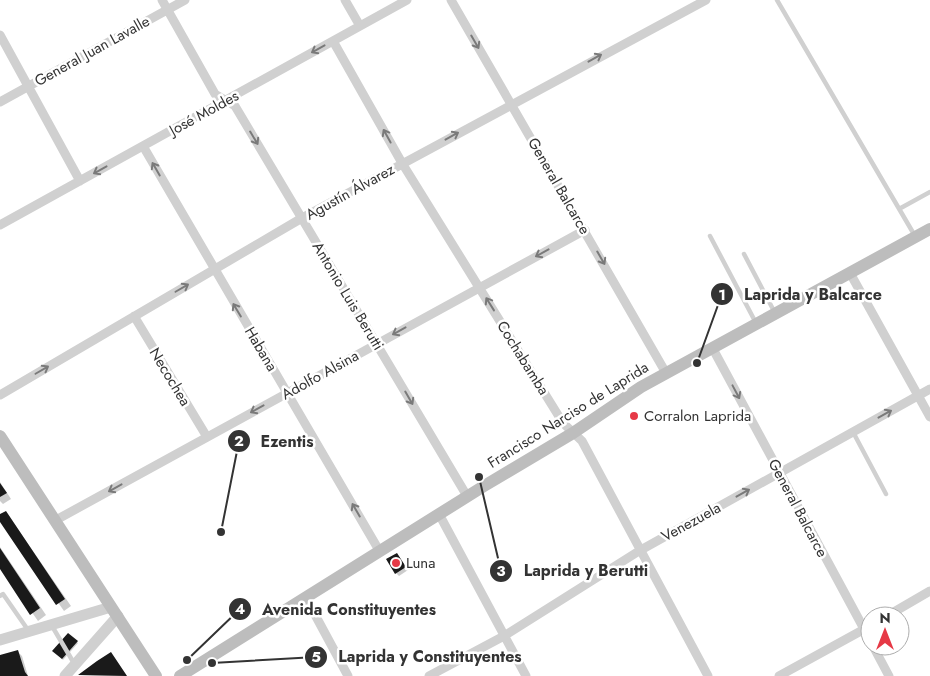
<svg xmlns="http://www.w3.org/2000/svg" width="930" height="676" font-family="Jost,sans-serif">
<style>
.shadow{fill:#0003}
.building{fill:#1a1a1a}
.lines{fill:none;stroke-linecap:round;stroke-linejoin:round}
.service{stroke:#d0d0d0;stroke-width:4.5}
.minor{stroke:#d0d0d0;stroke-width:9}
.tertiary{stroke:#d0d0d0;stroke-width:11}
.secondary{stroke:#bdbdbd;stroke-width:12}
.oneway{stroke:#7a7a7a}
.poi-dot{fill:#e63946;stroke:#fff;stroke-width:2}
.labels{text-anchor:middle;stroke-width:5;stroke-linejoin:round;paint-order:stroke}
.street-label{font-size:15px;fill:#333;stroke:#fff}
.poi-label{font-size:15px;fill:#333;stroke:#fff;text-anchor:start}
.leader{fill:none;stroke:#333;stroke-width:2}
.callout-dot{fill:#333;stroke:#fff;stroke-width:2}
.mark-label{font-size:15px;text-anchor:middle;font-weight:bold;fill:#fff}
.callout-label{font-size:16px;text-anchor:middle;font-weight:bold;fill:#333;stroke:#fff;stroke-width:5;stroke-linejoin:round;paint-order:stroke}
</style>
<rect width="100%" height="100%" fill="#fff"/>
<!-- shadow -->
<path class="shadow" d="M0 482 11 499 3 504 0 501Z
M6 512 71 606 64 611 0 520V516Z
M0 547 46 615 38 621 0 567Z
M397 554 408 570 399 576 396 573Z
M68 634 78 643 63 660 54 651Z
M17 651 22 656 28 676H0V656Z
M114 657 127 676 79 675Z"/>
<!-- building -->
<path class="building" d="M0 483 7 493 0 497Z
M6 511 65 599 56 605 0 522V514Z
M0 548 40 608 30 615 0 569Z
M397 553 406 567 395 574 386 559Z
M68 633 78 641 62 659 52 651Z
M18 650 25 672 28 676H0V655Z
M111 652 127 676 78 675 97 661Z"/>
<g class="lines">
<!-- service -->
<path class="service" d="M777 0 915 236
M899 209 930 192
M710 236 756 323
M744 254 775 313
M853 432 886 494
M0 596 3 594 28 630
M52 626 75 665"/>
<!-- minor -->
<path class="minor" d="M162 0 215 94 235 106 467 496
M345 0 360 26
M451 0 666 373
M0 35 80 181
M333 41 402 163 563 423 582 441 708 676
M0 102 185 0
M143 146 380 552
M0 225 407 0
M850 273 930 417
M134 316 207 437
M713 349 870 640
M0 395 302 218 706 0
M439 514 526 676
M56 520 585 230
M306 598 348 676
M887 616 930 591
M873 646 889 676
M429 676 504 636 639 551 930 389
M779 676 870 626"/>
<!-- tertiary -->
<path class="tertiary" d="M0 640 111 607
M65 676 118 616"/>
<!-- secondary -->
<path class="secondary" d="M0 436 156 676
M180 676 484 486 573 433 641 387 930 229"/>
</g>
<!-- one-way arrows -->
<defs><path id="oneway-shaft" d="M-6 0H5M1.5-3L5.5 0L1.5 3" fill="none" stroke-width="1.6" stroke-linecap="round" stroke-linejoin="round" transform="scale(1.25)"/></defs>
<g class="oneway">
<use href="#oneway-shaft" transform="translate(475 42) rotate(60)"/>
<use href="#oneway-shaft" transform="translate(318 49) rotate(151)"/>
<use href="#oneway-shaft" transform="translate(595 58) rotate(-29)"/>
<use href="#oneway-shaft" transform="translate(387 136) rotate(-119)"/>
<use href="#oneway-shaft" transform="translate(452 136) rotate(-29)"/>
<use href="#oneway-shaft" transform="translate(254 138) rotate(59)"/>
<use href="#oneway-shaft" transform="translate(156 169) rotate(-120)"/>
<use href="#oneway-shaft" transform="translate(100 170) rotate(151)"/>
<use href="#oneway-shaft" transform="translate(542 253) rotate(151)"/>
<use href="#oneway-shaft" transform="translate(601 258) rotate(60)"/>
<use href="#oneway-shaft" transform="translate(182 288) rotate(-30)"/>
<use href="#oneway-shaft" transform="translate(490 304) rotate(-122)"/>
<use href="#oneway-shaft" transform="translate(237 310) rotate(-121)"/>
<use href="#oneway-shaft" transform="translate(399 331) rotate(151)"/>
<use href="#oneway-shaft" transform="translate(42 370) rotate(-30)"/>
<use href="#oneway-shaft" transform="translate(736 392) rotate(62)"/>
<use href="#oneway-shaft" transform="translate(409 398) rotate(60)"/>
<use href="#oneway-shaft" transform="translate(257 409) rotate(151)"/>
<use href="#oneway-shaft" transform="translate(885 414) rotate(-29)"/>
<use href="#oneway-shaft" transform="translate(115 488) rotate(151)"/>
<use href="#oneway-shaft" transform="translate(743 493) rotate(-29)"/>
<use href="#oneway-shaft" transform="translate(356 510) rotate(-120)"/>
</g>
<!-- markers -->
<g class="poi-dot">
<circle cx="634" cy="416" r="5"/>
<circle cx="396" cy="563" r="5"/>
</g>
<g class="labels">
<!-- street labels -->
<g class="street-label">
<text transform="translate(92 51) rotate(-29)" y="5">General Juan Lavalle</text>
<text transform="translate(204 113) rotate(-29)" y="5">José Moldes</text>
<text transform="translate(559 186) rotate(60)" y="5">General Balcarce</text>
<text transform="translate(350 192) rotate(-29)" y="5">Agustín Álvarez</text>
<text transform="translate(348 296) rotate(59)" y="5">Antonio Luis Berutti</text>
<text transform="translate(261 349) rotate(59)" y="5">Habana</text>
<text transform="translate(523 358) rotate(58)" y="5">Cochabamba</text>
<text transform="translate(320 375) rotate(-29)" y="5">Adolfo Alsina</text>
<text transform="translate(170 377) rotate(59)" y="5">Necochea</text>
<text transform="translate(568 415) rotate(-32)" y="5">Francisco Narciso de Laprida</text>
<text transform="translate(798 508) rotate(62)" y="5">General Balcarce</text>
<text transform="translate(691 522) rotate(-29)" y="5">Venezuela</text>
</g>
<!-- poi labels -->
<g class="poi-label">
<text x="644" y="421">Corralon Laprida</text>
<text x="406" y="568">Luna</text>
</g>
</g>
<!-- callouts -->
<path class="leader" d="M697 363L722 294M221 532L239 441M479 477L501 571M187 660L240 609M212 663L316 657"/>
<g class="callout-dot">
<circle cx="697" cy="363" r="5"/>
<circle cx="221" cy="532" r="5"/>
<circle cx="479" cy="477" r="5"/>
<circle cx="187" cy="660" r="5"/>
<circle cx="212" cy="663" r="5"/>
<circle cx="722" cy="294" r="12"/>
<circle cx="239" cy="441" r="12"/>
<circle cx="501" cy="571" r="12"/>
<circle cx="240" cy="609" r="12"/>
<circle cx="316" cy="657" r="12"/>
</g>
<g class="mark-label">
<text x="722" y="300">1</text>
<text x="239" y="446">2</text>
<text x="501" y="576">3</text>
<text x="240" y="614">4</text>
<text x="316" y="662">5</text>
</g>
<g class="callout-label">
<text x="813" y="300">Laprida y Balcarce</text>
<text x="287" y="447">Ezentis</text>
<text x="586" y="576">Laprida y Berutti</text>
<text x="349" y="615">Avenida Constituyentes</text>
<text x="430" y="662">Laprida y Constituyentes</text>
</g>
<!-- north arrow -->
<g transform="translate(885 631)"><circle r="24" fill="#ffffff" stroke="#adadad"/>
<path d="M0-4L9 19L0 12L-9 19Z" fill="#e63946"/>
<text y="-8" font-size="14" font-weight="bold" text-anchor="middle" fill="#333333">N</text>
</g>
</svg>
